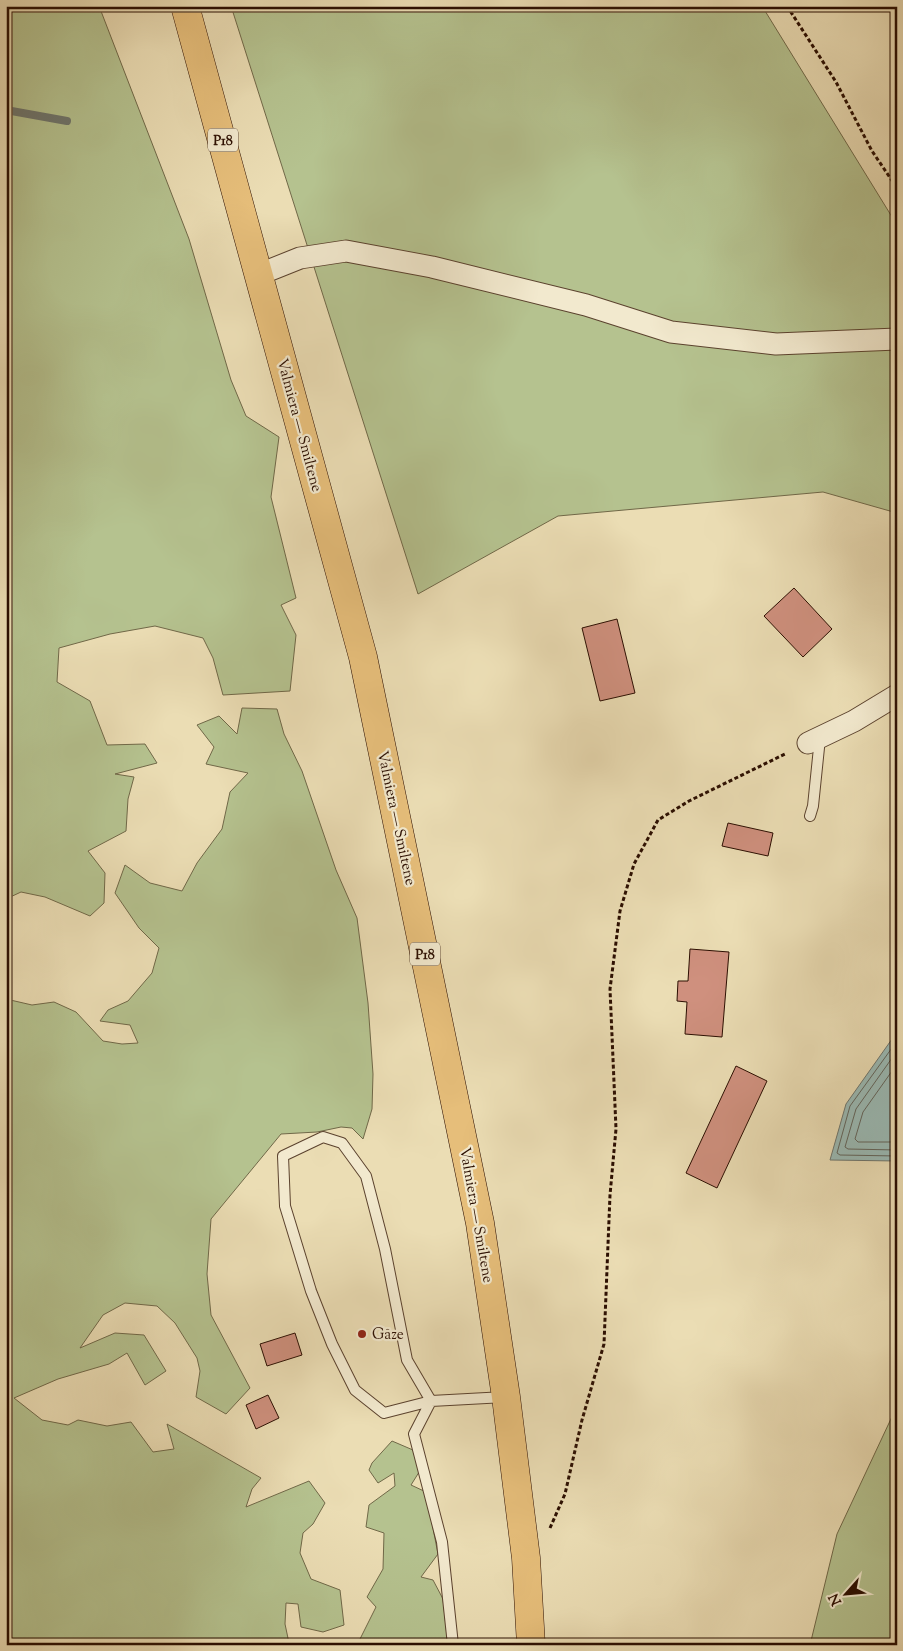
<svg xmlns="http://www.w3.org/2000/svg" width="903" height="1651" font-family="'Sorts Mill Goudy',serif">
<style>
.green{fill:#b5c28f;stroke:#706848}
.water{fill:#9abab5;stroke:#6e756d}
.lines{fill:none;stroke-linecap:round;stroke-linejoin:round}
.shore{stroke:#62645b;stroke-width:1}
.stream{stroke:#6e756d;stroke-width:8}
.building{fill:#cf907e;stroke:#2b0e01}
.lane-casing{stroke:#5b422e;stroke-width:12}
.street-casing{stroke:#5b422e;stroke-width:23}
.primary-casing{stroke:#2b0e01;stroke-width:29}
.path{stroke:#2b0e01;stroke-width:3;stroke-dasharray:4 2.5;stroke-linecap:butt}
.lane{stroke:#f2e9ce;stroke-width:10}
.street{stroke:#f2e9ce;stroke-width:21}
.primary{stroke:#e6be7a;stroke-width:28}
.poi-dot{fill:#8f2418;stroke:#f2e9ce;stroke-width:2}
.labels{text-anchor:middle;stroke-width:4.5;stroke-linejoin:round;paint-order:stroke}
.shield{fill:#f2e9ce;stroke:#67503e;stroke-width:1}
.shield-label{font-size:14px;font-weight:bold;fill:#2b0e01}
.street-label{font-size:15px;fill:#2b0e01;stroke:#f2e9ce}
.poi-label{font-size:15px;fill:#2b0e01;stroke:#f2e9ce;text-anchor:start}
</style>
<rect width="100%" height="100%" fill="#ebddb4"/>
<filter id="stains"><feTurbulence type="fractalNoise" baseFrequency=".004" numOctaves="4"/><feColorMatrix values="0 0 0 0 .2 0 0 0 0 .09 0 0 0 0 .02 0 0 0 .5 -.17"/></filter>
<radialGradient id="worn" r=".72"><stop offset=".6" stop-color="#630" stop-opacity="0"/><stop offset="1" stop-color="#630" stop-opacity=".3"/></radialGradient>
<!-- green -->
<path class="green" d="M6 6H99L189 239 231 380 246 416 279 437 271 497 296 598 281 605 296 635 290 691 223 695 213 658 203 638 155 626 110 634 59 648 57 682 90 701 107 745 145 744 157 763 115 774 134 777 128 799 126 831 88 851 105 873 104 903 90 916 45 897 21 892 6 899Z
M231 6H762L897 225V513L823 492 558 516 418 594Z
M242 708 277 709 284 734 302 771 336 870 357 918 368 1003 373 1074 372 1109 363 1139 352 1128 341 1127 317 1132 281 1134 211 1219 207 1274 211 1315 250 1388 226 1414 196 1397 200 1371 197 1358 175 1323 157 1306 125 1303 103 1315 80 1348 115 1333 144 1335 166 1371 145 1385 127 1353 109 1364 58 1379 14 1398 42 1420 68 1425 78 1420 107 1426 131 1422 153 1452 174 1449 167 1424 261 1478 252 1489 246 1507 309 1481 325 1503 313 1524 303 1533 300 1553 311 1579 340 1590 344 1625 323 1632 301 1627 298 1604 286 1603 285 1624 289 1643 284 1645H6V999L32 1005 54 1002 76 1012 103 1041 122 1044 138 1043 130 1025 100 1021 108 1010 128 1001 152 973 159 948 139 928 115 893 125 865 150 883 182 891 197 863 222 829 230 792 248 773 206 764 214 747 197 725 219 716 237 734Z
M897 1406V1645H810L837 1534Z
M392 1441 413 1450 421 1469 411 1485 426 1492 438 1554 421 1577 433 1580 443 1599 448 1645H357L376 1607 367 1597 383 1569 384 1533 366 1527 369 1505 395 1486 394 1473 378 1483 369 1470 372 1463Z"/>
<!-- water -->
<path class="water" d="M897 1032V1161L830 1160 846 1104Z"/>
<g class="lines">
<!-- shore -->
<path class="shore" d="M897 1041 850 1106 837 1153 840 1155 897 1156
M897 1051 856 1109 845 1147 848 1149 897 1150
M897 1064 863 1112 855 1139 858 1142H897"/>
<!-- stream -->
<path class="stream" d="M6 110 67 121"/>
</g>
<!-- building -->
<path class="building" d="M794 588 832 629 803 657 764 616Z
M617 619 635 693 600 701 582 628Z
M728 823 773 833 768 856 722 846Z
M690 949 729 952 722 1037 685 1034 687 1002 677 1001 678 981H688Z
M736 1066 767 1081 717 1188 686 1173Z
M295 1333 302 1355 267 1366 260 1344Z
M268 1395 279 1418 256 1429 246 1405Z"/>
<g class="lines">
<!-- lane casing -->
<g class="lane-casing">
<path id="lane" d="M810 816 813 806 820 738
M431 1401 384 1413 355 1390 332 1344 311 1291 285 1206 283 1156 323 1137 342 1143 366 1176 385 1249 407 1360 431 1401 505 1397
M431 1401 414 1434 442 1542 453 1645"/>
</g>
<!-- street casing -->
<g class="street-casing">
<path id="street" d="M260 274 300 258 346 251 432 267 586 305 671 332 776 344 897 339
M808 743 854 721 897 695"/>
</g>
<!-- primary casing -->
<g class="primary-casing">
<path id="primary" d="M185 6 363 657 480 1223 506 1397 526 1558 531 1645"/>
</g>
<!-- path -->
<path class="path" d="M787 6 836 82 872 151 897 188
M550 1528 565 1494 582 1420 604 1344 610 1195 616 1129 610 989 620 911 634 864 658 820 689 801 787 753"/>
<!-- lane -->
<use href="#lane" class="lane"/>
<!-- street -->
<use href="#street" class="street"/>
<!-- primary -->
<use href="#primary" class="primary"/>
</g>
<!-- markers -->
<circle class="poi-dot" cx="362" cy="1334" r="5"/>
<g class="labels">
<!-- shield labels -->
<g class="shield">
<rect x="208" y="128.5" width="30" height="23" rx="4"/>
<rect x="410" y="942.5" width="30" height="23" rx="4"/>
</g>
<g class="shield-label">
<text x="223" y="145">P18</text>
<text x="425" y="959">P18</text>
</g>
<!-- street labels -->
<g class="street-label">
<text transform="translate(300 425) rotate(75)" y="5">Valmiera — Smiltene</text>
<text transform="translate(397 818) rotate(78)" y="5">Valmiera — Smiltene</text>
<text transform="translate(477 1215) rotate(80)" y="5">Valmiera — Smiltene</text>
</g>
<!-- poi labels -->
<g class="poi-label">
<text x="372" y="1339">Gāze</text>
</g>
</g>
<!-- margin -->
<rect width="903" height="1651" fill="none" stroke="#ebddb4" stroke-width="25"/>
<rect x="8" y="8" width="888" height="1636" fill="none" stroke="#2b0e01" stroke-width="2.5"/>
<rect x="12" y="12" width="878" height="1626" fill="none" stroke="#2b0e01"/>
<!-- north arrow -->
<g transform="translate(846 1594) rotate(243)" stroke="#f2e9ce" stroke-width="4" paint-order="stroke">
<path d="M0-4L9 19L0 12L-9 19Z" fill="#2b0e01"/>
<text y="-8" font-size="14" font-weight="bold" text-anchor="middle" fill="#2b0e01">N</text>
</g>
<rect width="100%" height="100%" filter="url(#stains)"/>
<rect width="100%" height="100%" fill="url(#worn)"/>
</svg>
